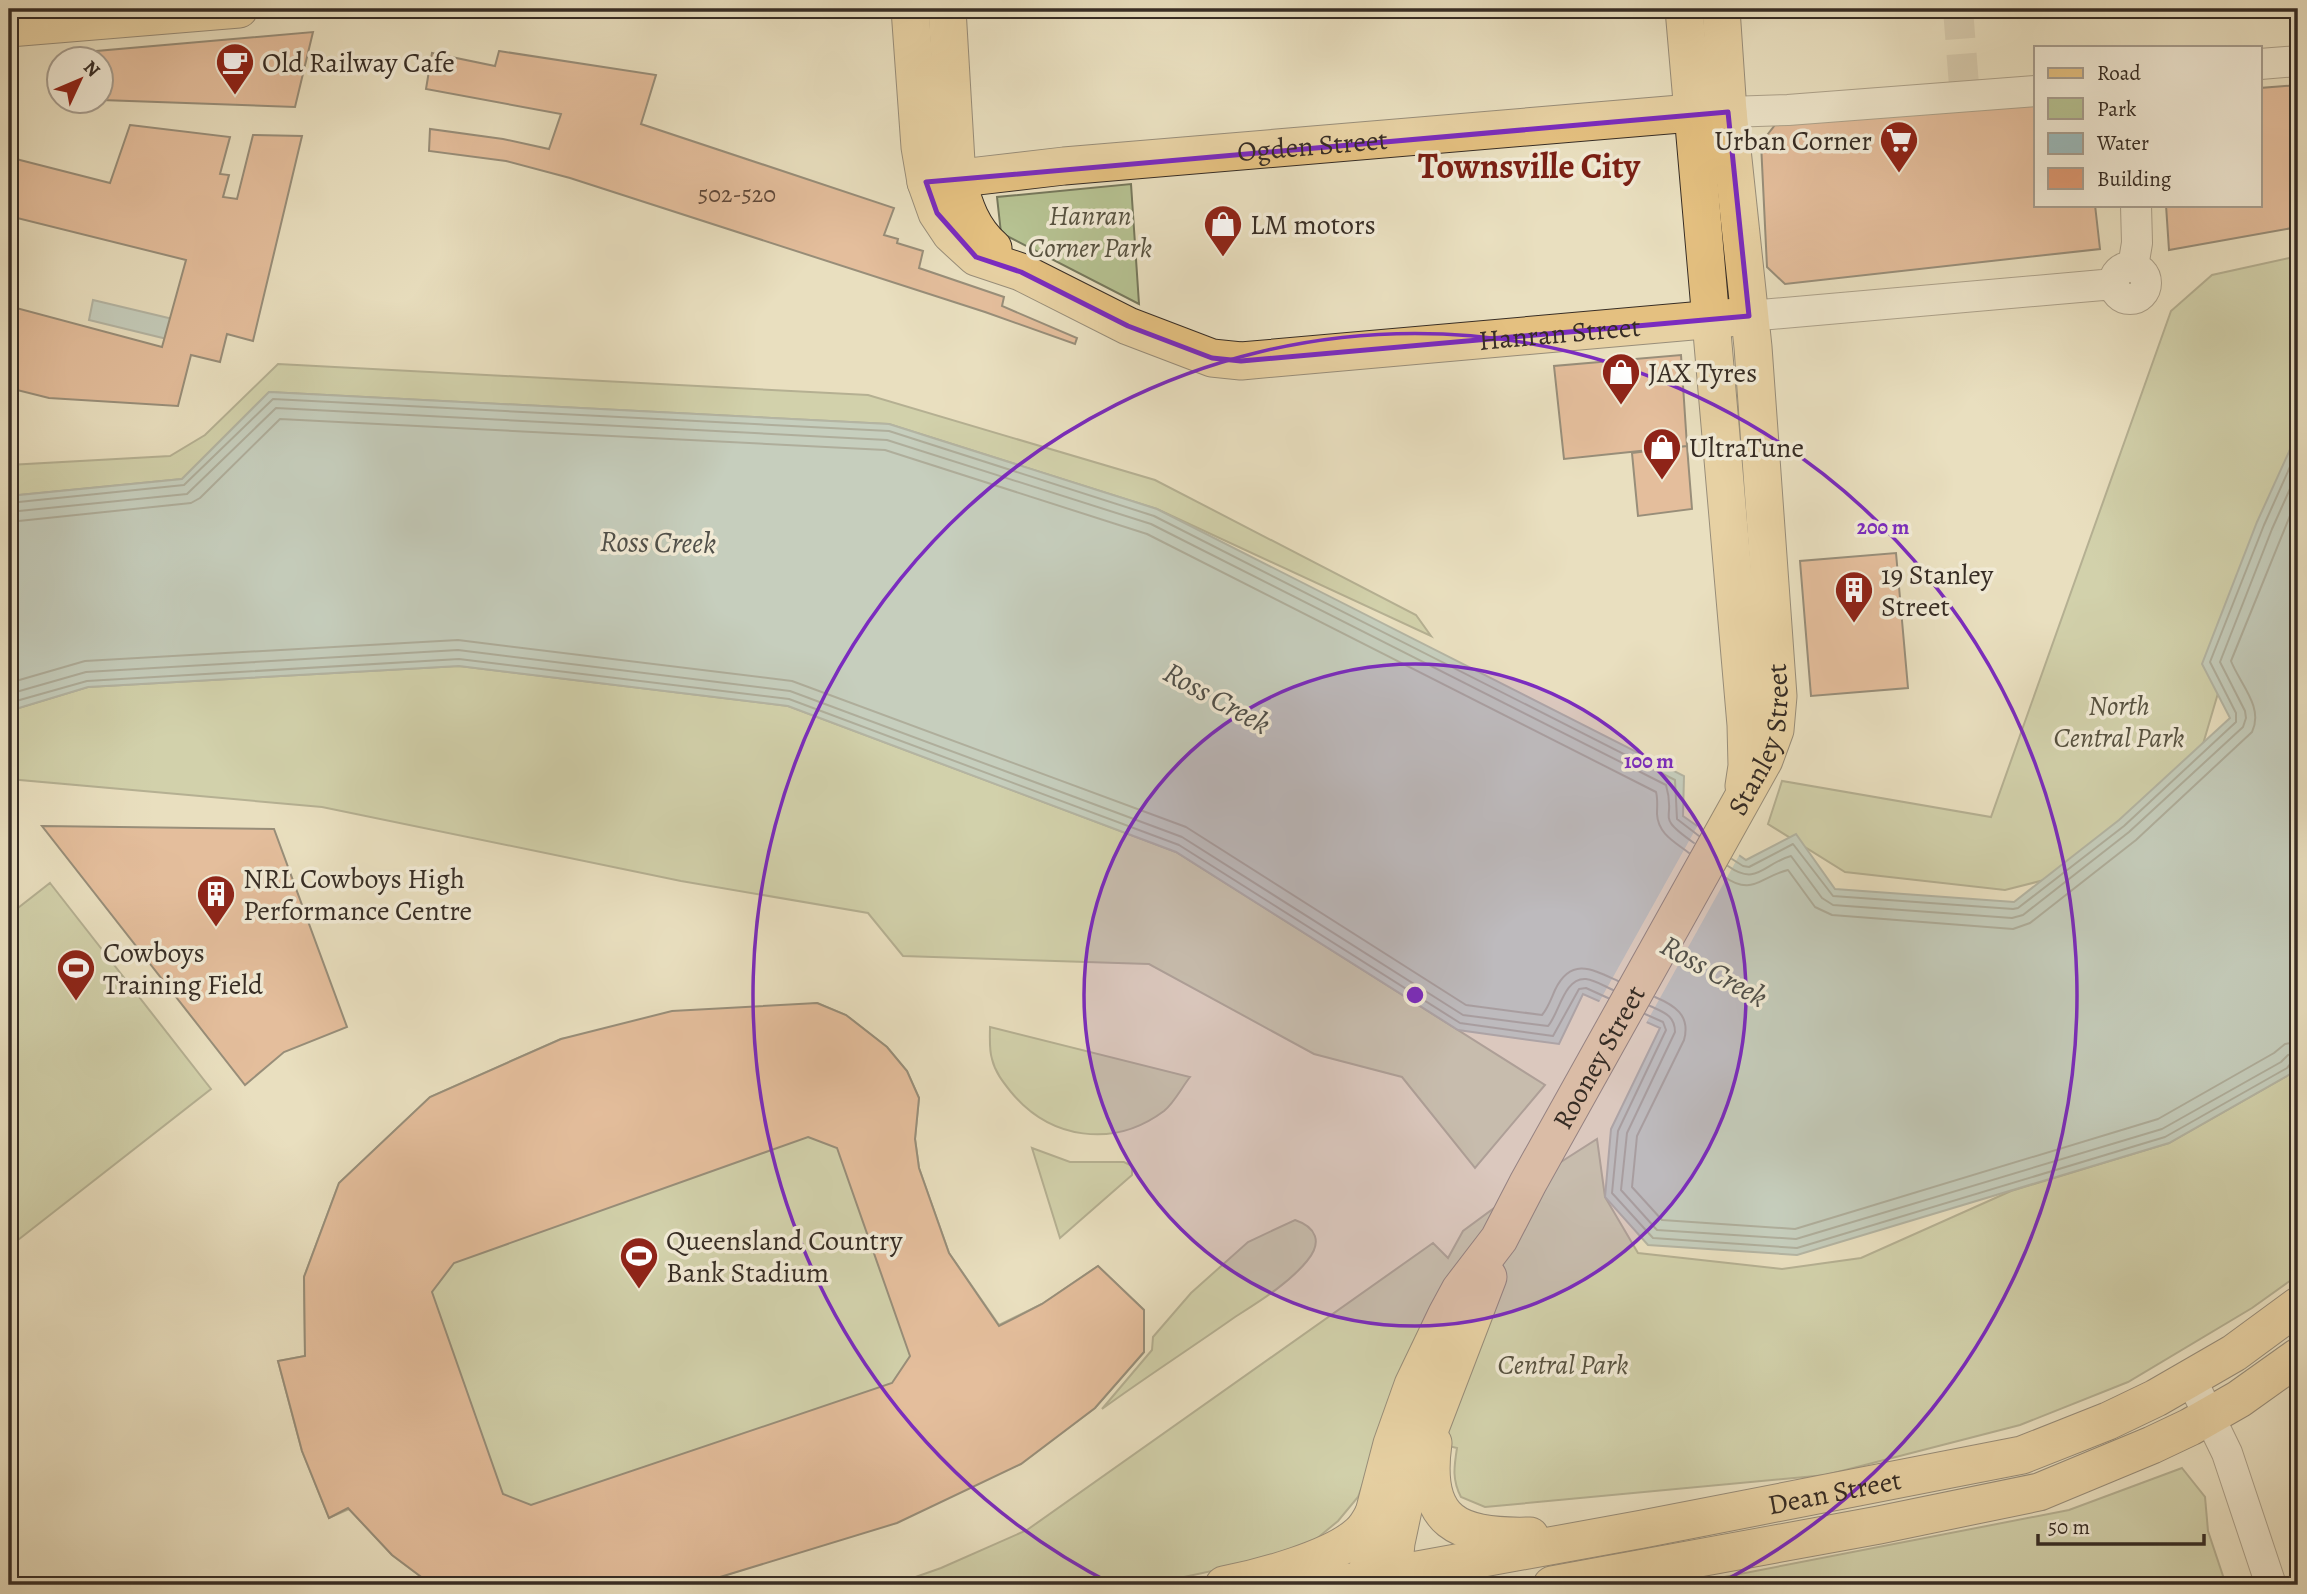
<svg xmlns="http://www.w3.org/2000/svg" width="2307" height="1594" font-family="Alegreya,serif">
<style>
.green{fill:#b6c292;stroke:#76785c;stroke-width:2}
.water{fill:#9bbabb;stroke:#73827f;stroke-width:2}
.pier{fill:#e9dfbf}
.lines{fill:none;stroke-linecap:round;stroke-linejoin:round}
.shore{stroke:#697470;stroke-width:2}
.building{fill:#dd9871;stroke:#372d25;stroke-width:2;fill-rule:evenodd}
.minor-tunnel{stroke:#c5bba0;stroke-width:30;stroke-dasharray:30 15;stroke-linecap:butt}
.minor-casing{stroke:#645a4c;stroke-width:32}
.major-casing{stroke:#372d25;stroke-width:39}
.minor{stroke:#f1ead5;stroke-width:30}
.major{stroke:#e4c080;stroke-width:37}
.marked{fill:none;stroke:#7b2cbf;stroke-width:5;stroke-linejoin:round}
.ring{fill:none;stroke:#7b2cbf;stroke-width:3.5}
.labels{text-anchor:middle;stroke-width:7;stroke-linejoin:round;paint-order:stroke}
.number-label{font-size:24px;fill:#604838}
.poi-label{font-size:28px;fill:#372d25;stroke:#f1ead5;text-anchor:start}
.street-label{font-size:28px;fill:#372d25;stroke:#f1ead5}
.park-label{font-size:28px;font-style:italic;fill:#575240;stroke:#f1ead5}
.water-label{font-size:30px;font-style:italic;fill:#50504a;stroke:#f1ead5}
.district-label{font-size:35px;font-weight:bold;fill:#7a1f14;stroke:#f1ead5}
.centre{fill:#7b2cbf;stroke:#f1ead5;stroke-width:3.5}
.ring-label{font-size:21px;text-anchor:middle;font-weight:bold;fill:#7b2cbf;stroke:#f1ead5;stroke-width:7;stroke-linejoin:round;paint-order:stroke}
</style>
<rect width="100%" height="100%" fill="#e9dfbf"/>
<filter id="stains"><feTurbulence type="fractalNoise" baseFrequency=".00286" numOctaves="4"/><feColorMatrix values="0 0 0 0 .2 0 0 0 0 .09 0 0 0 0 .02 0 0 0 .5 -.17"/></filter>
<radialGradient id="worn" r=".72"><stop offset=".6" stop-color="#630" stop-opacity="0"/><stop offset="1" stop-color="#630" stop-opacity=".3"/></radialGradient>
<!-- green -->
<path class="green" d="M1131 184 1139 304 1001 233 997 197Z
M2298 256V422L2193 778 2072 873 2005 890 1845 872 1768 824 1782 781 1991 817 2171 311 2212 275Z
M278 364 868 395 1155 480 1416 615 1431 636 1157 509 889 424 269 392 182 479 9 496V465L170 456 205 435Z
M459 666 788 706 1176 852 1545 1085 1475 1168 1402 1077 1314 1054 1149 964 903 956 868 913 681 881 322 807 9 779V711L88 687Z
M50 883 211 1089 9 1247V915Z
M817 1003 846 1015 887 1047 907 1071 919 1098 915 1139 919 1168 949 1253 999 1325 1042 1304 1098 1266 1144 1310V1352L1095 1408 1021 1464 786 1556 694 1585H432L392 1555 349 1509 329 1518 302 1451 278 1361 305 1356 304 1277 339 1183 430 1097 561 1039Z
M990 1027 1190 1077C1182 1087 1174 1103 1164 1111 1113 1149 1050 1139 1011 1092 1003 1082 995 1072 992 1059 989 1050 990 1037 990 1027Z
M2298 1065V1275L2252 1308 2128 1382 2020 1425 1826 1475 1485 1507 1461 1497C1452 1480 1454 1467 1457 1448L1383 1430 1358 1497 1338 1521 1315 1540 1290 1554 1147 1585H893L941 1568 1027 1530 1433 1243 1448 1258 1463 1231 1528 1183 1597 1139 1605 1197 1638 1253 1782 1269 1861 1258 2011 1191 2169 1143 2292 1073Z
M1032 1148 1070 1162H1124L1132 1166V1175L1060 1238Z
M1295 1220C1316 1227 1323 1242 1307 1261 1288 1284 1260 1301 1235 1317 1191 1348 1146 1377 1102 1409L1152 1350 1153 1337 1191 1293 1248 1242Z
M2182 1468 2205 1497 2208 1531 2226 1585H1683L2069 1510Z"/>
<!-- water -->
<path class="water" d="M93 300 177 320 171 340 89 320Z
M269 392 889 424 1157 509 1684 776 1683 816 1746 860 1796 834 1835 889 2014 902 2119 820 2230 718 2202 664 2257 522 2298 432V1065L2292 1073 2169 1143 1797 1255 1648 1245 1605 1197 1611 1129 1660 1028 1583 994 1559 1044 1458 1030 1176 852 788 706 459 666 88 687 9 711V496L182 479Z"/>
<!-- pier -->
<path class="pier" d="M1699 823 1741 852 1645 1025 1598 1004Z"/>
<g class="lines">
<!-- shore -->
<path class="shore" d="M9 503 184 485 273 399 889 431 1154 516 1675 780 1677 819 1699 836
M9 512 187 494 276 408 887 440 1151 524 1666 785C1677 822 1653 814 1694 843
M9 522 191 503 200 498 280 419 885 450 1147 534 1656 792C1658 799 1657 807 1657 814 1658 834 1675 842 1689 853
M9 683 85 661 458 640 792 681 1186 827 1466 1005 1542 1015C1548 1008 1551 999 1555 990 1571 957 1592 969 1618 981
M9 694 86 672 458 650 790 691 1182 837 1463 1015 1548 1026C1559 1014 1564 977 1586 979 1595 980 1604 986 1613 990
M9 703 87 681 459 659 789 699 1179 845 1460 1023 1553 1036 1579 989 1586 988 1608 998
M1732 859 1743 866 1749 867 1793 844 1833 896 2013 909 2018 908 2124 826 2236 722V713L2210 662 2264 525 2298 449
M1728 866C1757 887 1764 863 1791 856L1822 898 1833 905 2012 918 2023 915 2129 832 2243 727 2246 718 2245 711 2220 662 2272 529 2298 471
M1723 876C1753 897 1759 877 1788 870L1815 907 1832 915 2013 929 2030 923 2136 840 2252 732C2264 707 2240 684 2231 661L2298 496
M1655 997C1674 1005 1691 1015 1684 1040L1637 1136 1632 1187 1662 1220 1795 1229 2158 1119 2274 1053 2285 1044 2298 1042
M1650 1006C1663 1012 1675 1015 1675 1032L1627 1133 1621 1190 1657 1230 1796 1239 2162 1129 2281 1062 2288 1055 2298 1053
M1645 1014 1663 1022 1666 1030 1618 1131 1612 1193 1653 1238 1797 1248 2165 1137 2287 1068 2292 1062 2298 1061"/>
</g>
<!-- building -->
<path class="building" d="M313 32 295 107 102 100V60H83L85 52Z
M499 51 656 75 641 124 894 208 884 235 898 239 897 243 923 251 919 268 1004 297 1002 306 1077 338 1075 344 985 312 570 178 506 161 429 151 430 129 503 139 549 149 561 114 426 89 432 53 495 66Z
M2298 85V227L2169 250 2166 205H2260V88Z
M2036 101V205H2095L2100 249 1785 284 1767 267 1761 143 1775 125Z
M130 125 230 137 220 174 229 175 223 197 237 199 253 135 302 136 253 341 227 334 220 362 191 355 178 406 49 398 9 388V306L162 347 186 260 9 216V189L16 159 110 183Z
M1681 355 1687 446 1564 459 1554 366Z
M1687 446 1692 509 1638 516 1632 453Z
M1896 553 1908 688 1811 696 1800 561Z
M42 826 274 829 347 1027 284 1052 245 1085Z
M817 1003 846 1015 887 1047 907 1071 919 1098 915 1139 919 1168 949 1253 999 1326 1042 1304 1098 1266 1144 1310V1352L1095 1408 1021 1464 897 1523 694 1585H432L392 1555 348 1508 329 1518 302 1451 278 1361 305 1356 304 1277 339 1183 430 1097 561 1039 672 1011ZM808 1137 837 1148 910 1356 892 1383 531 1505 503 1494 432 1292 454 1263Z"/>
<g class="lines">
<!-- minor-tunnel -->
<path class="minor-tunnel" d="M1958 9 1965 98
M2298 9V14"/>
<!-- minor casing -->
<g class="minor-casing">
<path id="minor" d="M2260 64 2298 61
M1728 112 1788 110 2036 91
M2114 283a16 16 0 1 1 32 0a16 16 0 1 1-32 0Z
M2133 267 2137 243 2136 205
M1749 316 2114 284
M2191 1379 2227 1453 2271 1585"/>
</g>
<!-- major casing -->
<g class="major-casing">
<g id="major">
<path id="s1" d="M910 9 920 147 926 182 937 213 951 234 976 257 1021 272 1128 326 1212 358 1241 361 1749 316"/>
<path d="M947 9 957 179C964 206 972 230 993 248"/>
<path d="M1684 9 1746 725 1747 766 1744 786"/>
<path d="M9 28 239 9"/>
<path id="s2" d="M926 182 1064 166 1692 113 1728 112"/>
<path d="M1433 1443C1422 1523 1458 1538 1530 1536"/>
<path d="M1224 1585C1260 1578 1331 1559 1358 1535 1366 1529 1370 1521 1374 1513"/>
<path id="s3" d="M1335 1585 1643 1529 2022 1455 2108 1421 2156 1398 2234 1353 2298 1306"/>
<path id="s4" d="M1368 1585 1369 1551 1374 1513 1392 1444 1413 1385 1447 1314 1460 1290 1499 1239 1528 1183 1764 760 1775 730 1778 696 1753 347 1728 112 1721 9"/>
<path d="M1392 1585 1396 1543 1408 1486 1488 1277"/>
<path d="M1552 1585 1879 1525 2039 1492 2152 1445 2190 1427 2239 1399 2298 1357"/>
</g>
</g>
<!-- minor -->
<use href="#minor" class="minor"/>
<!-- major -->
<use href="#major" class="major"/>
</g>
<!-- marked area -->
<path d="M0 0H2307V1594H0ZM1728 112 1749 316 1241 361 1212 358 1128 326 1021 272 976 257 937 213 926 182Z" fill="#e9dfbf" fill-opacity=".55" fill-rule="evenodd"/>
<path class="marked" d="M1728 112 1749 316 1241 361 1212 358 1128 326 1021 272 976 257 937 213 926 182Z"/>
<!-- distance rings -->
<circle cx="1415" cy="995" r="331" fill="#7b2cbf" fill-opacity=".12"/>
<g class="ring">
<circle cx="1415" cy="995" r="331"/>
<path d="M1114 1585A662 662 0 1 1 1716 1585"/>
</g>
<!-- icons -->
<defs>
<g id="cafe-pin" transform="scale(2.0125)"><path d="M0 17L-7.5 6A9.5 9.5 0 1 1 7.5 6Z" fill="#8f2418" stroke="#f1ead5"/><path d="M-5.5-4.5H6V0H3Q3 3.5 0 3.5H-2.5Q-5.5 3.5-5.5 0ZM3-3.2v2h1.7v-2ZM-6 4.5H4V6H-6Z" fill="#fff"/></g>
<g id="supermarket-pin" transform="scale(2.0125)"><path d="M0 17L-7.5 6A9.5 9.5 0 1 1 7.5 6Z" fill="#8f2418" stroke="#f1ead5"/><path d="M-6-5.5h2.5l.6 2H6L4.5 2H-2.5L-4.4-4H-6ZM-1.5 3.2a1.3 1.3 0 1 0 .1 0ZM3 3.2a1.3 1.3 0 1 0 .1 0Z" fill="#fff"/></g>
<g id="shop-pin" transform="scale(2.0125)"><path d="M0 17L-7.5 6A9.5 9.5 0 1 1 7.5 6Z" fill="#8f2418" stroke="#f1ead5"/><path d="M-5-2.5h2.3a2.7 3.5 0 0 1 5.4 0H5L5.5 6h-11ZM-1.5-2.5h3a1.5 2.3 0 0 0-3 0Z" fill="#fff"/></g>
<g id="building-pin" transform="scale(2.0125)"><path d="M0 17L-7.5 6A9.5 9.5 0 1 1 7.5 6Z" fill="#8f2418" stroke="#f1ead5"/><path d="M-4-6H4V6H1V3H-1V6H-4ZM-2.5-4.3h1.7v1.8h-1.7ZM.8-4.3h1.7v1.8H.8ZM-2.5-1h1.7V.8h-1.7ZM.8-1h1.7V.8H.8Z" fill="#fff"/></g>
<g id="stadium-pin" transform="scale(2.0125)"><path d="M0 17L-7.5 6A9.5 9.5 0 1 1 7.5 6Z" fill="#8f2418" stroke="#f1ead5"/><path d="M0-5a6.5 5 0 1 0 0 10a6.5 5 0 1 0 0-10ZM-3.5-1.8h7v3.6h-7Z" fill="#fff"/></g>
</defs>
<g fill-rule="evenodd">
<use href="#cafe-pin" x="235" y="62"/>
<use href="#supermarket-pin" x="1899" y="140"/>
<use href="#shop-pin" x="1223" y="224"/>
<use href="#shop-pin" x="1621" y="372"/>
<use href="#shop-pin" x="1662" y="447"/>
<use href="#building-pin" x="1854" y="590"/>
<use href="#building-pin" x="216" y="894"/>
<use href="#stadium-pin" x="76" y="968"/>
<use href="#stadium-pin" x="639" y="1256"/>
</g>
<g class="labels">
<!-- number labels -->
<g class="number-label">
<text x="737" y="202">502-520</text>
</g>
<!-- poi labels -->
<g class="poi-label">
<text x="262" y="72">Old Railway Cafe</text>
<text x="1872" y="150" text-anchor="end">Urban Corner</text>
<text x="1250" y="234">LM motors</text>
<text x="1648" y="382">JAX Tyres</text>
<text x="1689" y="457">UltraTune</text>
<text x="1881" y="584">19 Stanley<tspan x="1881" dy="32">Street</tspan></text>
<text x="243" y="888">NRL Cowboys High<tspan x="243" dy="32">Performance Centre</tspan></text>
<text x="103" y="962">Cowboys<tspan x="103" dy="32">Training Field</tspan></text>
<text x="666" y="1250">Queensland Country<tspan x="666" dy="32">Bank Stadium</tspan></text>
</g>
<!-- street labels -->
<g class="street-label">
<text dy="10" stroke="none"><textPath href="#s2" startOffset="388">Ogden Street</textPath></text>
<text dy="10" stroke="none"><textPath href="#s1" startOffset="872">Hanran Street</textPath></text>
<text dy="10" stroke="none"><textPath href="#s4" startOffset="943">Stanley Street</textPath></text>
<text dy="10" stroke="none"><textPath href="#s4" startOffset="584">Rooney Street</textPath></text>
<text dy="10" stroke="none"><textPath href="#s3" startOffset="508">Dean Street</textPath></text>
</g>
<!-- park labels -->
<g class="park-label">
<text x="1090" y="225">Hanran<tspan x="1090" dy="32">Corner Park</tspan></text>
<text x="2119" y="715">North<tspan x="2119" dy="32">Central Park</tspan></text>
<text x="1563" y="1374">Central Park</text>
</g>
<!-- water labels -->
<g class="water-label">
<text transform="translate(658 542) rotate(1)" y="10">Ross Creek</text>
<text transform="translate(1217 698) rotate(29)" y="10">Ross Creek</text>
<text transform="translate(1714 971) rotate(29)" y="10">Ross Creek</text>
</g>
<!-- district labels -->
<g class="district-label">
<text x="1529" y="178">Townsville City</text>
</g>
</g>
<circle cx="1415" cy="995" r="10" class="centre"/>
<g class="ring-label">
<text x="1883" y="534">200 m</text>
<text x="1649" y="768">100 m</text>
</g>
<!-- margin -->
<rect width="2307" height="1594" fill="none" stroke="#e9dfbf" stroke-width="35"/>
<rect x="10" y="10" width="2286" height="1573" fill="none" stroke="#372d25" stroke-width="3.5"/>
<rect x="18" y="18" width="2272" height="1559" fill="none" stroke="#372d25" stroke-width="2"/>
<!-- legend -->
<rect x="2034" y="46" width="228" height="161" fill="#f1ead5" stroke="#a79e8f" stroke-width="2"/>
<rect x="2048" y="68" width="35" height="10" fill="#e4c080" stroke="#a79e8f" stroke-width="2"/>
<text x="2097" y="80" font-size="21" fill="#372d25">Road</text>
<rect x="2048" y="98" width="35" height="21" fill="#b6c292" stroke="#a79e8f" stroke-width="2"/>
<text x="2097" y="116" font-size="21" fill="#372d25">Park</text>
<rect x="2048" y="133" width="35" height="21" fill="#9bbabb" stroke="#a79e8f" stroke-width="2"/>
<text x="2097" y="150" font-size="21" fill="#372d25">Water</text>
<rect x="2048" y="168" width="35" height="21" fill="#dd9871" stroke="#a79e8f" stroke-width="2"/>
<text x="2097" y="186" font-size="21" fill="#372d25">Building</text>
<!-- north arrow -->
<g transform="translate(80 80) rotate(46)"><circle r="33" fill="#f1ead5" stroke="#a79e8f" stroke-width="2"/>
<path d="M0-5L12 26L0 18L-12 26Z" fill="#8f2418"/>
<text y="-10" font-size="19" font-weight="bold" text-anchor="middle" fill="#372d25">N</text>
</g>
<!-- scale -->
<path d="M2038 1534v10h166v-10" fill="none" stroke="#372d25" stroke-width="3.5"/>
<text x="2048" y="1534" font-size="21" fill="#372d25" stroke="#f1ead5" stroke-width="5" paint-order="stroke">50 m</text>
<rect width="100%" height="100%" filter="url(#stains)"/>
<rect width="100%" height="100%" fill="url(#worn)"/>
</svg>
